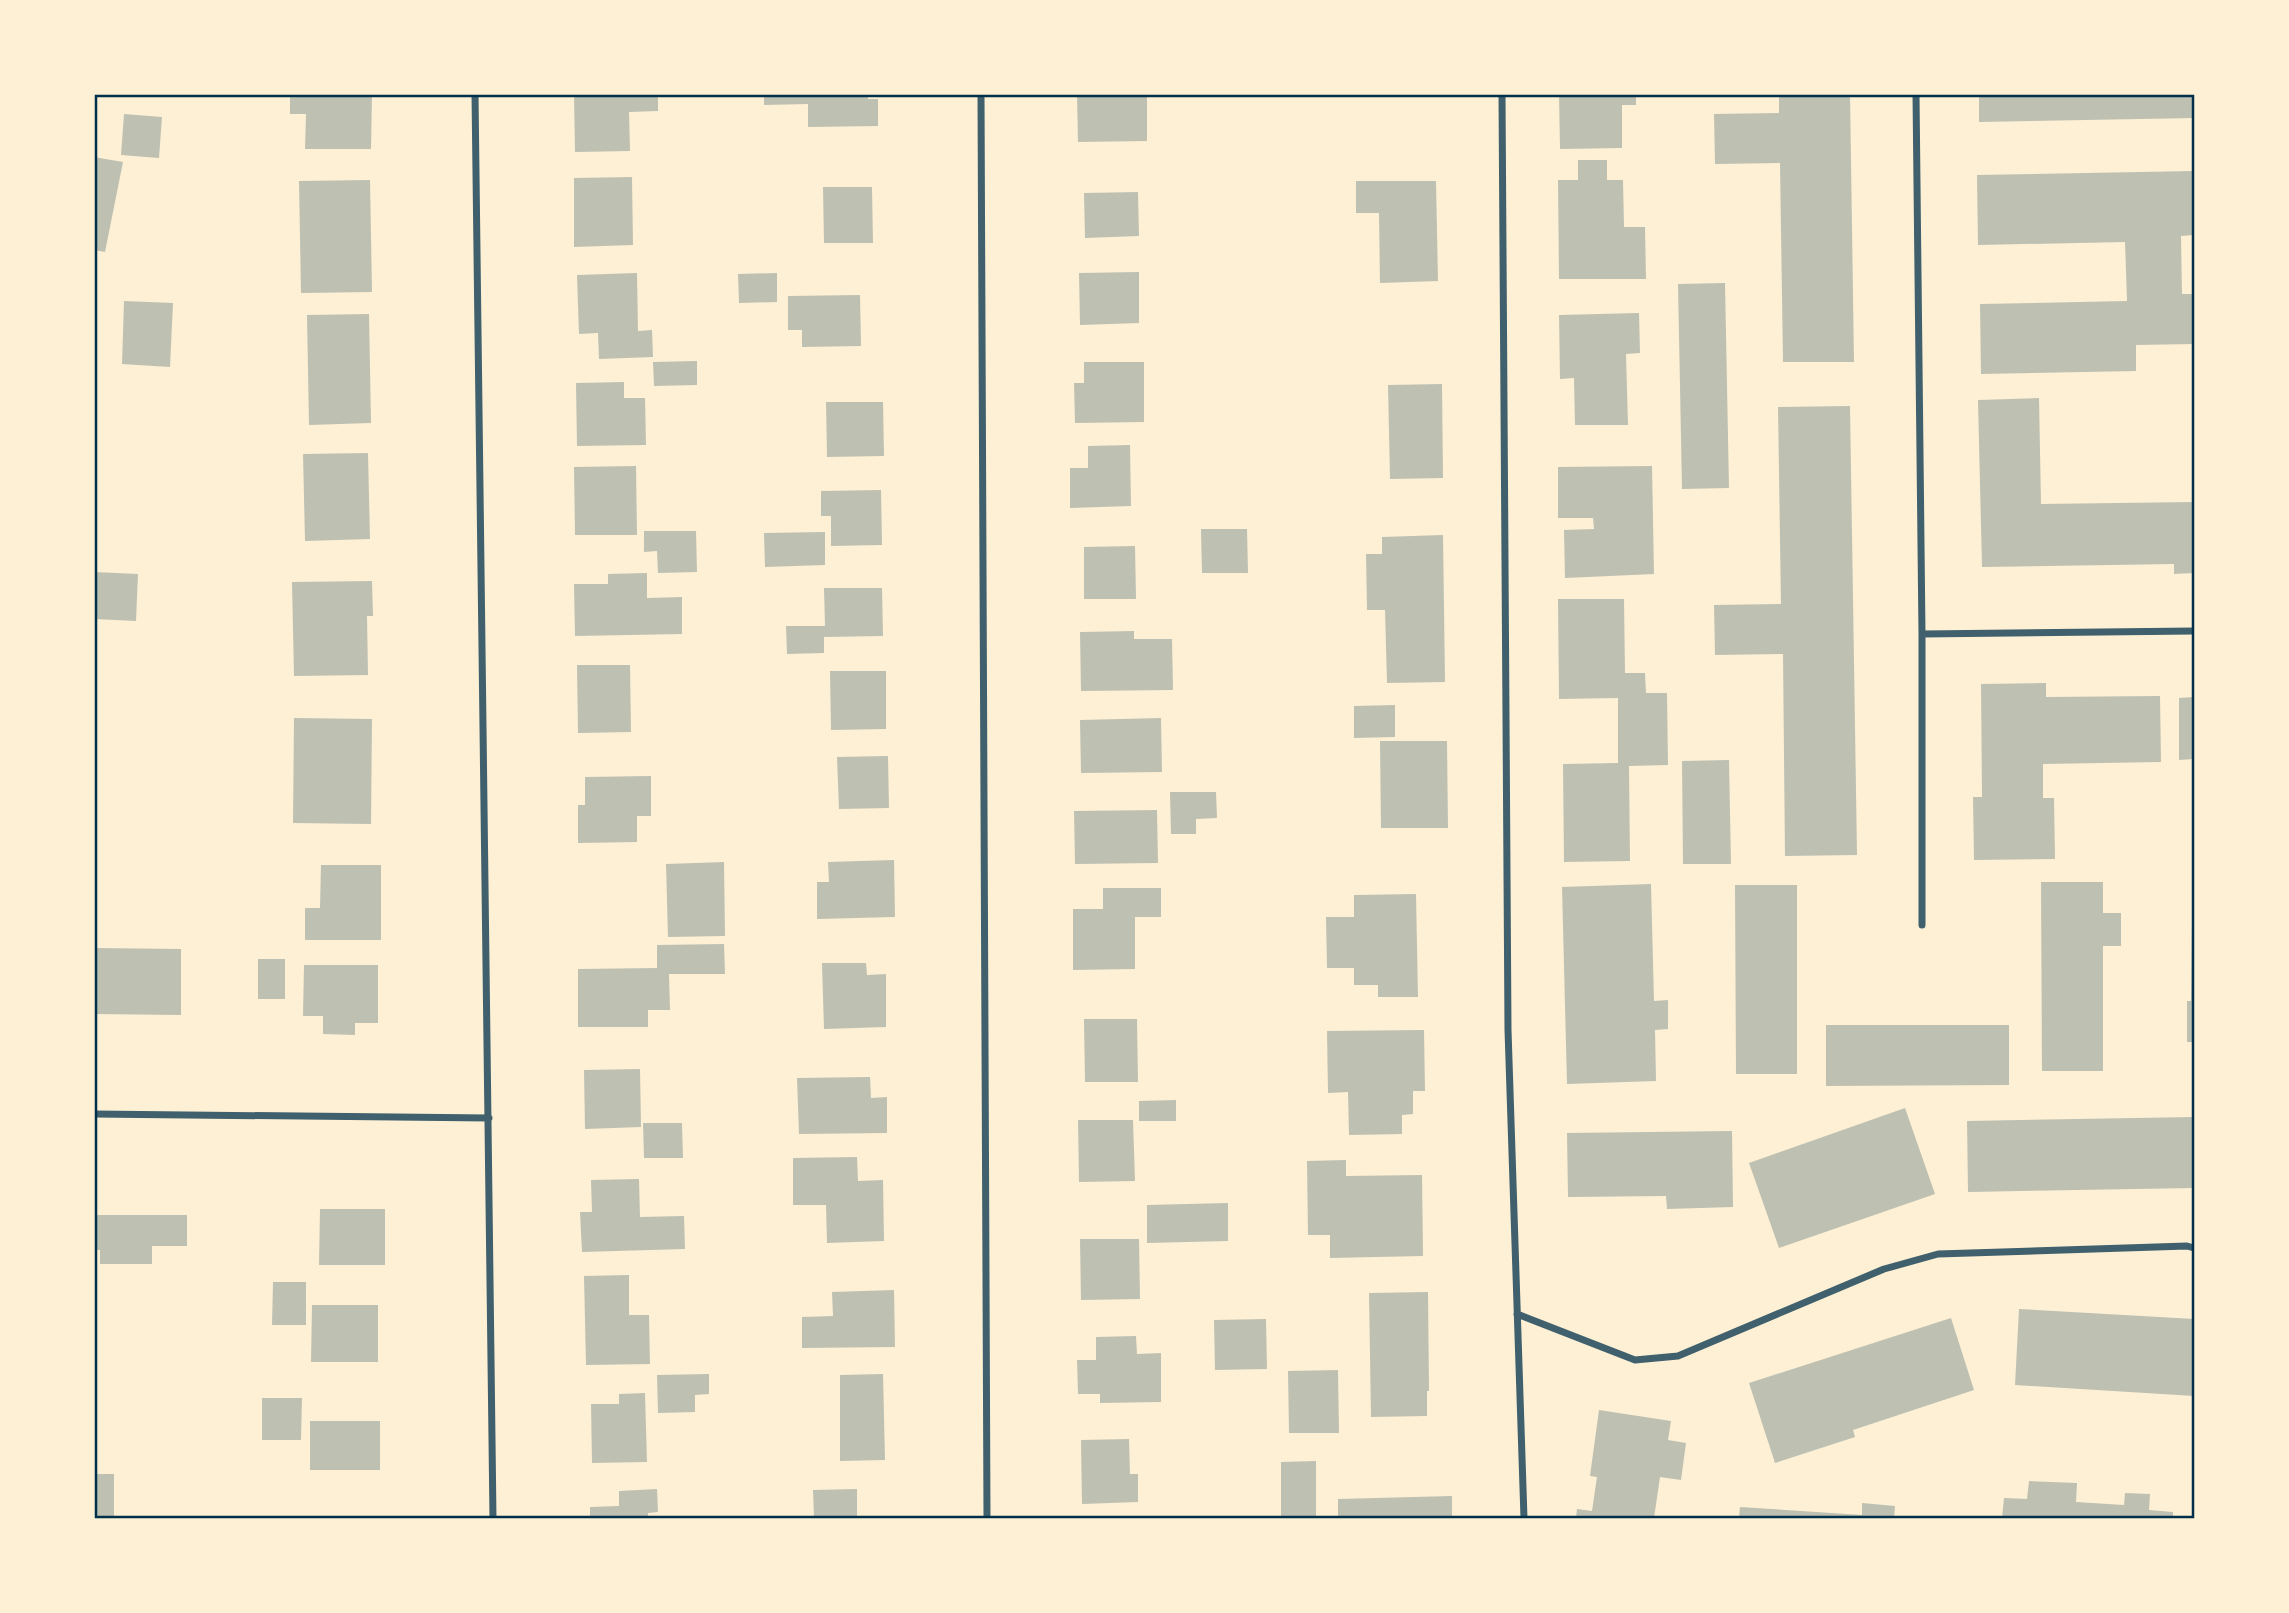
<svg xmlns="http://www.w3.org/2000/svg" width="2289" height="1613" font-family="Poppins,sans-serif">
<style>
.building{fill:#bec0b2}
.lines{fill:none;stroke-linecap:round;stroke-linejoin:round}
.minor{stroke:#3f606c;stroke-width:7}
.neatline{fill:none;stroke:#003049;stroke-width:2.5}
</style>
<rect width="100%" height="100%" fill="#fdf0d5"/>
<!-- building -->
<path class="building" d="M290 94H372L371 149H305L306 114H290Z
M574 94H658V111L629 112 630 151 575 152Z
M764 94H868V99H878V126L808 127V104L764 105Z
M1077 94H1147V141L1078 142Z
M1559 94H1636V105H1622V148L1560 149Z
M1779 94H1850L1854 362H1783L1780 163 1715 164 1714 114 1779 113Z
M1979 94H2194V118L1979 122Z
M124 114 162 117 159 158 121 155Z
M94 157 123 162 105 252 94 250Z
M1578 160H1607V180H1623L1624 227H1645L1646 279H1559L1558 180H1578Z
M2194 171V235L2181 236 2182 294H2193L2194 344 2136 345V371L1981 374 1980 304 2127 301 2125 242 1978 245 1977 175Z
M632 177 633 245 574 247V178Z
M370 180 372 292 301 293 299 181Z
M1356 181H1436L1438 281 1380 283 1379 213H1356Z
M823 187H872L873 243H824Z
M1138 192 1139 236 1085 238 1084 193Z
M1139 272V323L1080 325 1079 273Z
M637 273 638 331 652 330 653 357 599 359 598 333 579 334 577 275Z
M777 273V302L739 303 738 274Z
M1725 283 1729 488 1682 489 1678 284Z
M860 295 861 346 802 347V330H788V296Z
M124 301 173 303 170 367 122 364Z
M1639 313 1640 353 1626 354 1628 425H1575L1574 378 1560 379 1559 315Z
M369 314 371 423 309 425 307 315Z
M697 361V385L654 386 653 362Z
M1084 362H1144V422L1075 423 1074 383H1084Z
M624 382V398H645L646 445 577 446 576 383Z
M1442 384 1443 478 1390 479 1388 385Z
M2039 398 2041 504 2194 502V573L2174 574V564L1982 567 1978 400Z
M826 402H883L884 456 827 457Z
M1850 406 1857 855 1785 856 1783 654 1715 655 1714 605 1781 604 1778 407Z
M1130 445 1131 506 1070 508V468H1088V446Z
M368 453 370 539 305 541 303 454Z
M636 466 637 535H575L574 467Z
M1652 466 1654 574 1565 578 1564 530 1594 529 1593 518H1558V467Z
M881 490 882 545 831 546V516H821V491Z
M1201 529H1247L1248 573H1202Z
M644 531H696L697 572 658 573 657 551 644 552Z
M825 532V565L765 567 764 533Z
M1443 535 1445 682 1387 683 1385 610H1367L1366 554H1382V537Z
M1135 546 1136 599H1084V547Z
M94 572 138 574 136 621 94 619Z
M647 573V598L682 597V634L575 636 574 584H608V574Z
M372 581 373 616H367L368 675 294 676 292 582Z
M824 588H882L883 636 824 637V653L787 654 786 626H825Z
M1558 599H1624L1625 673H1645L1646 693H1667L1668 765 1629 766 1630 861 1564 862 1563 764 1618 763V698L1559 699Z
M1134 631V639H1172L1173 690 1081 691 1080 632Z
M577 665H630L631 732 578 733Z
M830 671H886V729L831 730Z
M2046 683V697L2160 696 2161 762 2043 764V798H2054L2055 859 1974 860 1973 797H1982L1981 684Z
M2194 697V759L2179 760V698Z
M1395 705V737L1354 738V706Z
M294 718 372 719 371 824 293 823Z
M1161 718 1162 772 1081 773 1080 720Z
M1380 741H1447L1448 828H1381Z
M888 756 889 808 839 809 837 757Z
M1729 760 1731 864H1683L1682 761Z
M651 776V816H637V842L578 843V805H585V777Z
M1170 792H1216L1217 818 1196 819V834H1171Z
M1157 810 1158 863 1075 864 1074 811Z
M894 860 895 917 817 919V882H829L828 862Z
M724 862 725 936 668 937 666 864Z
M321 865H381V940H305V908H320Z
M2041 882H2103V913H2121V946H2103V1071H2042Z
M1651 884 1654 1001 1668 1000V1029L1655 1030 1656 1081 1567 1084 1562 887Z
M1735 885H1797V1074H1736Z
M1103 888H1161V917H1135V969L1073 970V909H1103Z
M1416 894 1418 997H1378V985H1354V968H1327L1326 917H1354V895Z
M2192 918H2194V1042H2187V1001H2191Z
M724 944 725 974H669L670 1010H648V1027H578V969L657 968V945Z
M94 948 181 949V1015L94 1014Z
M258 959H285V999H258Z
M822 963H866L867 975 886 974V1027L824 1029Z
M304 965H378V1023H355V1035L323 1034V1016H303Z
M1084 1019H1137L1138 1082H1085Z
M1826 1025H2009V1085L1826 1086Z
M1424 1030 1425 1091H1413V1114L1402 1115V1134L1349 1135 1348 1092 1328 1093 1327 1031Z
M640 1069 641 1127 585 1129 584 1070Z
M870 1077 871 1098 887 1097V1133L799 1134 797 1078Z
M1176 1100V1121H1139V1101Z
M1905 1108 1935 1194 1779 1248 1749 1163Z
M2194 1117V1188L1968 1192 1967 1121Z
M1078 1120H1133L1135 1181 1079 1182Z
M643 1123H682L683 1158H644Z
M1732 1131 1733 1207 1667 1209 1666 1196 1568 1197 1567 1133Z
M857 1157 858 1181 883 1180 884 1241 827 1243 826 1205H793V1158Z
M1346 1160V1176L1422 1175 1423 1256 1330 1258V1235H1308L1307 1161Z
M639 1179 640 1217 684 1216 685 1249 582 1252 580 1212H592L591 1180Z
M1228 1203V1241L1147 1243V1205Z
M320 1209H385V1265H319Z
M94 1215H187V1246H152V1264H100V1250H94Z
M1080 1239H1139L1140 1299 1081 1300Z
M629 1275V1315H649L650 1364 586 1365 584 1276Z
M273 1282H306V1325H272Z
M894 1290 895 1347 802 1348V1317L833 1316 832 1292Z
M1428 1292 1429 1391H1427V1416L1371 1417 1369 1293Z
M312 1305H378V1362H311Z
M2019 1309 2194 1319V1396L2015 1385Z
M1951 1318 1974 1390 1853 1430 1855 1437 1775 1463 1749 1383Z
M1266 1319 1267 1369 1215 1370 1214 1320Z
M1136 1336 1137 1354 1161 1353V1402L1100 1403V1394H1078L1077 1360H1096V1337Z
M1338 1370 1339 1433H1289L1288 1371Z
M709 1374V1394L695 1395V1412L658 1413 657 1375Z
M883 1374 885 1460 840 1461V1375Z
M645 1393 647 1462 592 1463 591 1404H619V1394Z
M262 1398H302L301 1440H262Z
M1599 1410 1671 1421 1668 1440 1686 1443 1681 1480 1660 1477 1654 1518H1576L1577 1509 1592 1511 1597 1477 1590 1476Z
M310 1421H380V1470H310Z
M1129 1439 1130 1474H1138V1502L1082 1504 1081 1440Z
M1316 1461V1518H1281V1462Z
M94 1474H114V1518H94Z
M2029 1481 2077 1483 2076 1502 2124 1505 2125 1493 2150 1494 2149 1510 2173 1512V1518H2002L2004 1498 2027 1499Z
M657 1489 658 1512 648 1513V1518H590V1507L619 1506V1491Z
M857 1489V1518H814L813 1490Z
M1452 1496V1518H1338V1499Z
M1862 1503 1895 1506 1894 1518H1739L1740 1507 1862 1515Z"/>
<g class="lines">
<!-- minor -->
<path class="minor" d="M475 94 493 1518
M981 94 987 1518
M1502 94 1508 1030 1524 1518
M1916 94 1922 634V925
M1922 634 2194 631
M94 1114 489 1118
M1517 1314 1635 1360 1678 1356 1884 1269 1938 1254 2187 1246 2194 1248"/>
</g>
<!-- border -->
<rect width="2289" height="1613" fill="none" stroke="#fdf0d5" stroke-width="192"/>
<rect x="96" y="96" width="2097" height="1421" class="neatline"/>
</svg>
